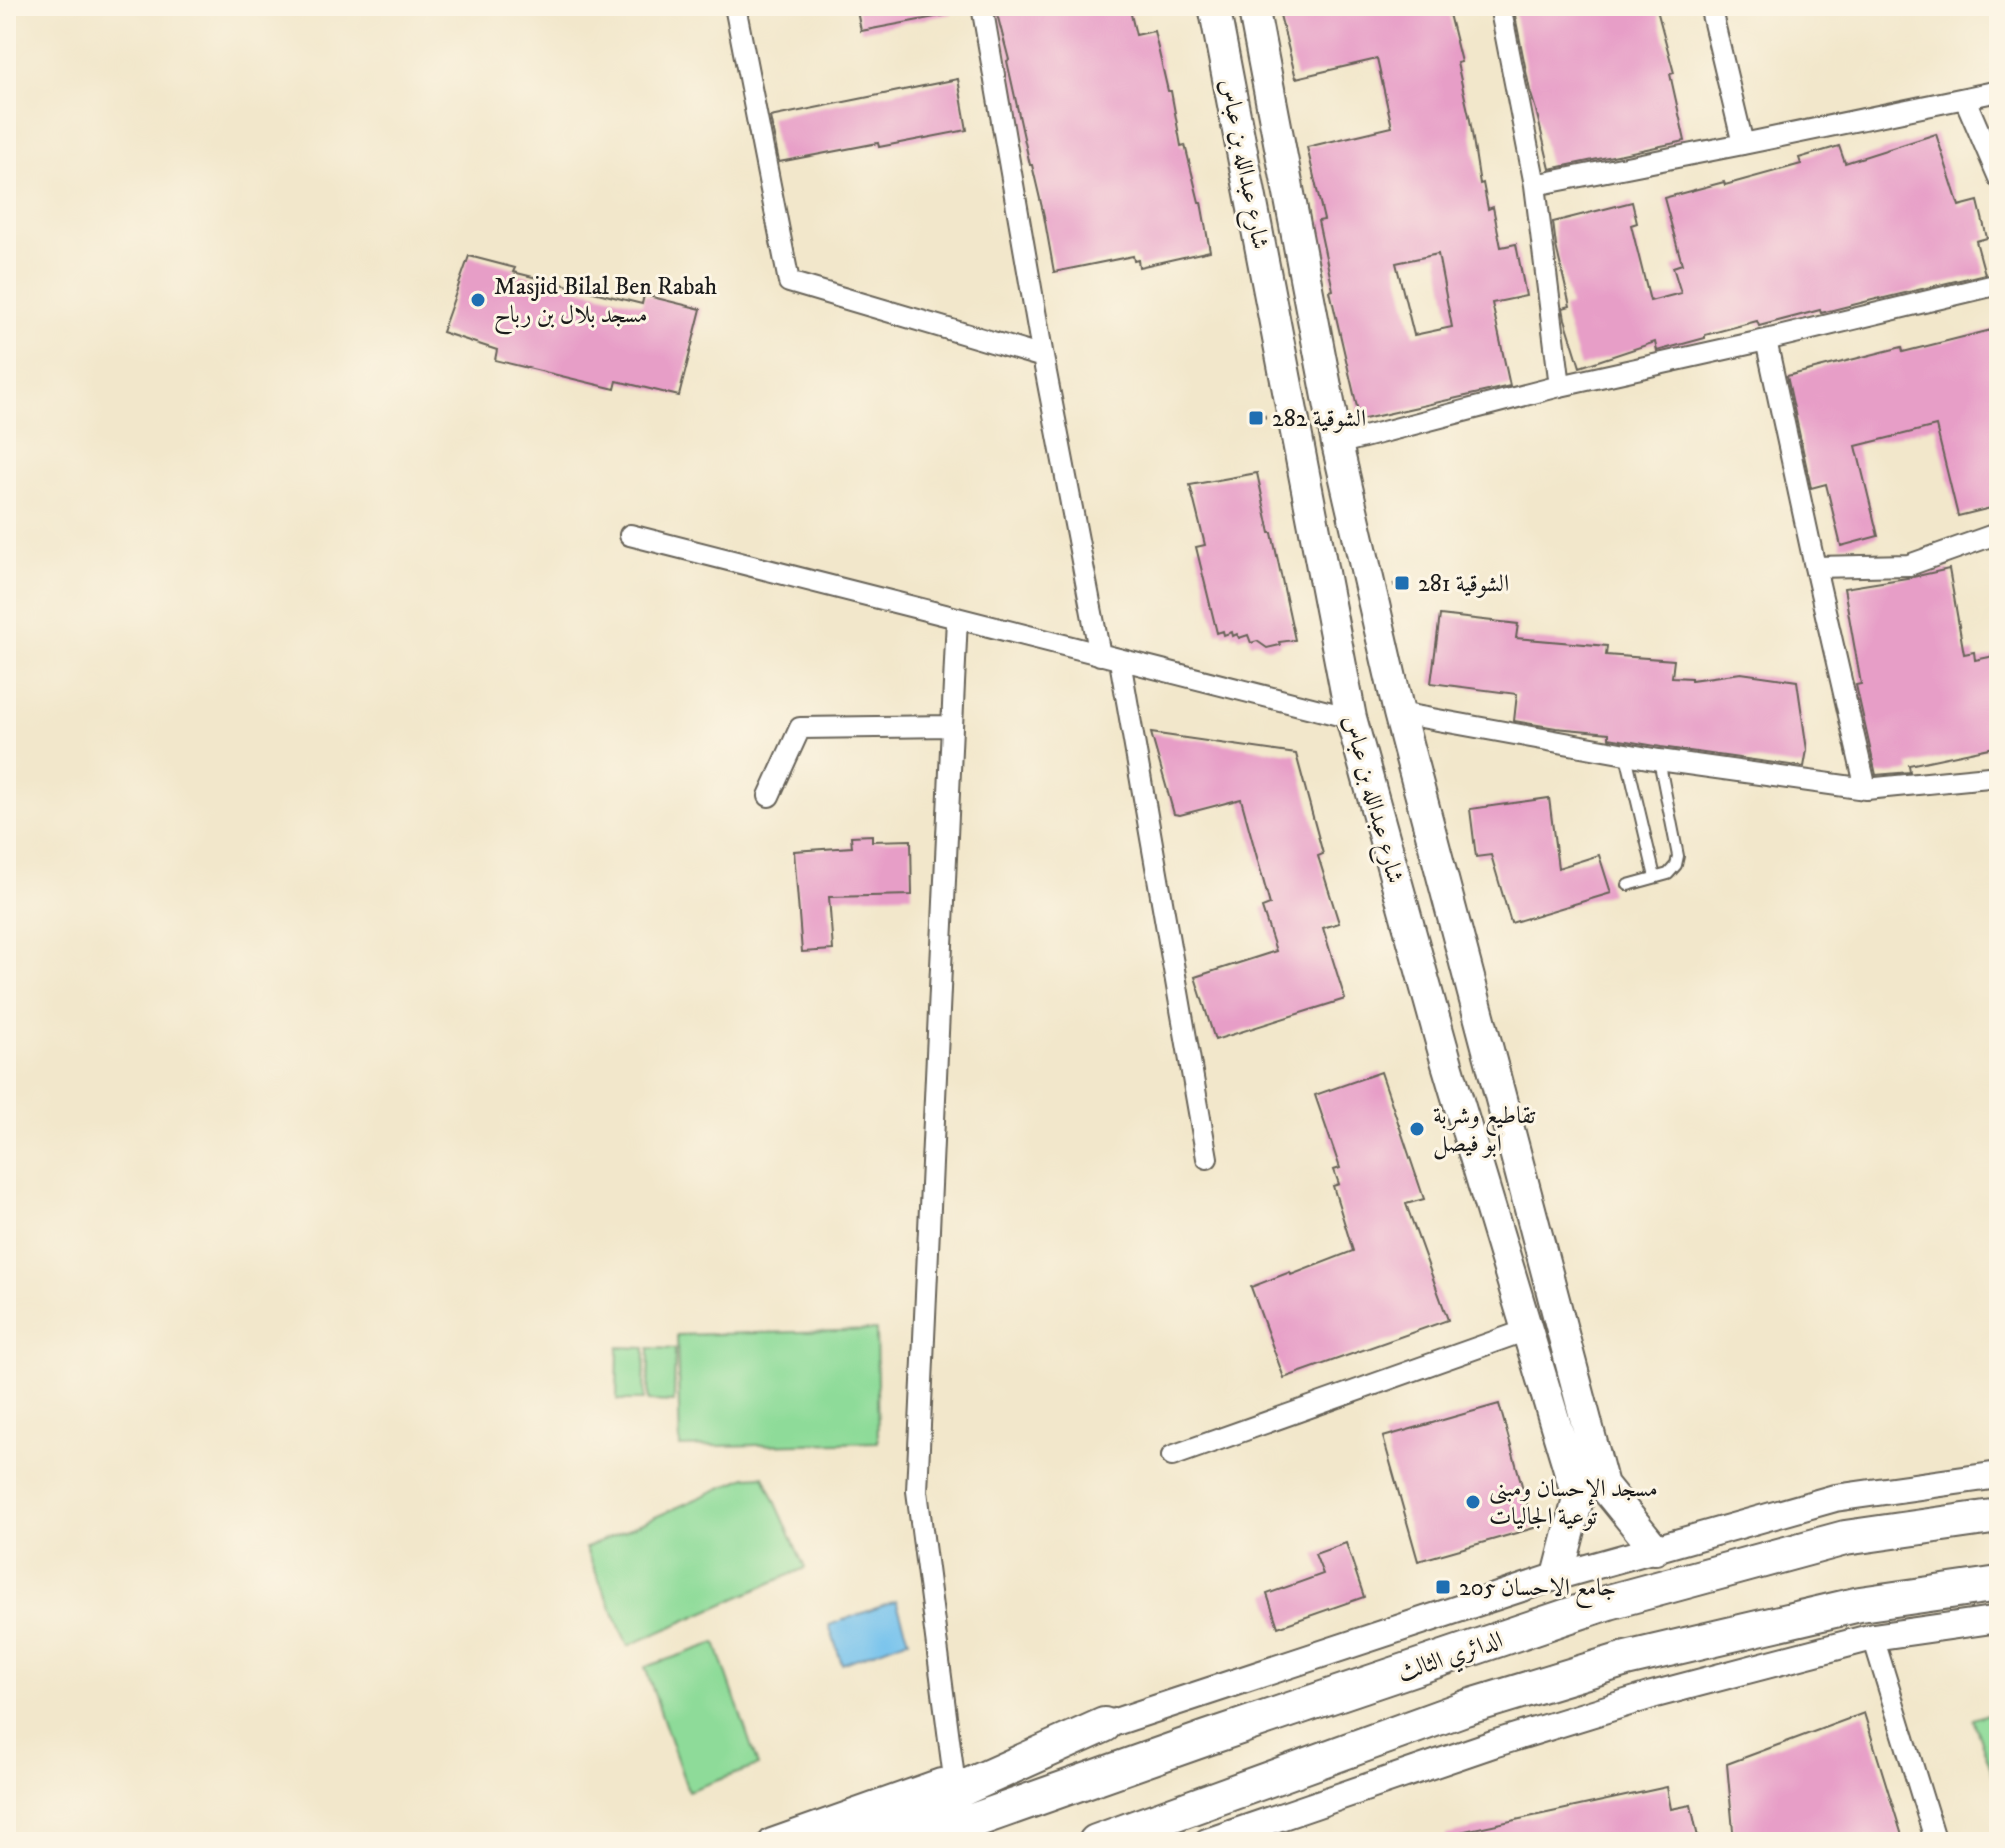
<svg xmlns="http://www.w3.org/2000/svg" width="2005" height="1848" font-family="'IM FELL DW Pica',Amiri,serif">
<style>
.green{fill:#8edb99;stroke:#557c5a;stroke-width:2}
.water{fill:#72c1ed;stroke:#476e84;stroke-width:2}
.building{fill:#e79ec7;fill-rule:evenodd}
.lines{fill:none;stroke-linecap:round;stroke-linejoin:round}
.lane-casing{stroke:#676359;stroke-width:14}
.street-casing{stroke:#676359;stroke-width:24}
.secondary-casing{stroke:#676359;stroke-width:30}
.primary-casing{stroke:#676359;stroke-width:34}
.highway-casing{stroke:#676359;stroke-width:38}
.path{stroke:#676359;stroke-width:4;stroke-dasharray:2 6;stroke-linecap:butt}
.lane{stroke:#fff;stroke-width:10}
.street{stroke:#fff;stroke-width:20}
.secondary{stroke:#fff;stroke-width:26}
.primary{stroke:#fff;stroke-width:30}
.highway{stroke:#fff;stroke-width:34}
.poi-dot{fill:#1f6fb2;stroke:#fcf5e5;stroke-width:3}
.labels{text-anchor:middle;stroke-width:6;stroke-linejoin:round;paint-order:stroke}
.street-label{font-size:24px;fill:#1c1c1c;stroke:#fcf5e5}
.poi-label{font-size:24px;fill:#1c1c1c;stroke:#fcf5e5;text-anchor:start}
</style>
<rect width="100%" height="100%" fill="#fcf5e5"/>
<filter id="ink" filterUnits="userSpaceOnUse"><feTurbulence type="fractalNoise" baseFrequency=".0125" numOctaves="2"/><feDisplacementMap in="SourceGraphic" scale="16" xChannelSelector="R" yChannelSelector="G"/><feConvolveMatrix kernelMatrix="1 2 1 2 8 2 1 2 1" color-interpolation-filters="sRGB"/></filter>
<filter id="wash" filterUnits="userSpaceOnUse"><feTurbulence type="fractalNoise" baseFrequency=".006" numOctaves="4" result="noise"/><feDisplacementMap in="SourceGraphic" scale="32" xChannelSelector="R" yChannelSelector="G"/><feGaussianBlur stdDeviation="1.8" result="paint"/><feColorMatrix in="noise" values="0 0 0 0 0 0 0 0 0 0 0 0 0 0 0 0 0 1.4 0 .05"/><feComposite in="paint" operator="in"/></filter>
<g filter="url(#wash)">
<rect width="100%" height="100%" fill="#f2e7cb"/>
<!-- green -->
<path class="green" d="M876 1330 878 1442 680 1447 677 1335Z
M618 1347 645 1348 644 1400H617Z
M649 1348 675 1349 674 1402 648 1401Z
M764 1476 805 1568 628 1646 585 1548 746 1477Z
M716 1643 758 1766 688 1791 645 1667Z
M1999 1710V1791L1973 1719Z"/>
<!-- water -->
<path class="water" d="M896 1601 909 1639 842 1664 829 1625Z"/>
<g id="blocks">
<!-- building -->
<path class="building" d="M856 6H950L951 14 861 31Z
M995 6H1129L1136 35 1154 31 1168 91H1171L1181 146 1185 145 1199 202H1201L1210 251 1139 267 1138 260 1134 261 1133 256 1054 272 1044 216 1032 165H1030L1007 61 1009 60Z
M1318 6H1447L1461 62 1457 63 1470 120 1480 184 1483 183 1488 209 1493 207 1501 247 1516 244 1526 296 1492 303 1510 386 1360 420 1330 291 1333 290 1318 221 1324 220 1307 147 1392 127 1377 59 1296 78 1280 15ZM1438 254 1452 327 1414 335 1396 263Z
M1513 6H1656L1674 73 1670 74 1685 141 1550 169 1536 110 1530 91Z
M958 79 967 130 879 147 878 143 779 162 770 117Z
M1936 134 1959 206 1978 201 1987 238 1976 241 1985 274 1880 299V298L1821 313 1820 310 1759 326 1757 321 1705 335V338L1657 351 1655 342 1580 367 1565 319 1563 308 1570 306 1556 246 1553 222 1632 202 1637 223 1631 225 1650 301 1681 293 1673 267 1682 264 1664 198 1724 182 1725 185 1801 164 1799 158 1839 146 1845 163Z
M469 256 515 268 513 272 642 304 644 295 701 309 679 396 617 381 615 389 495 360 497 350 442 332Z
M1999 328V506L1958 516 1936 426 1856 446 1878 536 1841 546 1826 484 1811 488 1787 376 1902 347 1903 352Z
M1257 473 1270 533H1272L1295 640 1279 642 1280 645 1267 648 1257 641 1251 643 1248 635 1239 638 1237 634 1233 636 1232 632 1224 635 1223 631 1217 633 1196 547 1205 545 1190 485Z
M1949 569 1964 654 1974 652 1975 660 1999 655V746L1909 765 1910 772 1876 775 1856 685 1861 684 1844 588 1913 577Z
M1440 615 1518 624 1516 638 1607 646 1606 655 1674 660 1672 677 1691 678V680L1741 673 1797 681 1807 750 1804 767 1661 747 1609 738V733L1556 728 1514 721 1517 694 1431 683Z
M1151 733 1296 754 1323 854 1318 856 1339 923 1323 928 1345 999 1215 1040 1195 977 1276 951 1262 908 1270 905 1241 799 1180 815 1174 814Z
M1549 798 1558 868 1599 855 1611 893 1511 923 1491 855 1476 857 1470 809Z
M872 835V841L911 840 912 895 829 897 833 950 802 952 794 851 852 847 851 836Z
M1381 1072 1424 1199 1406 1204 1448 1320 1284 1378 1251 1287 1290 1272 1291 1275 1353 1251 1333 1186 1339 1184 1334 1170 1340 1168 1315 1095Z
M1499 1404 1534 1528 1418 1561 1383 1437Z
M1346 1543 1364 1597 1278 1627 1267 1594 1323 1574 1315 1554Z
M1864 1713 1904 1842H1734L1727 1764Z
M1667 1787 1671 1809 1691 1805 1699 1842H1446V1835Z"/>
</g>
</g>
<g filter="url(#ink)">
<use href="#blocks" fill-opacity="0" stroke="#676359" stroke-width="2"/>
<g class="lines">
<!-- lane casing -->
<g class="lane-casing">
<path id="lane" d="M1626 755 1655 877
M1628 885 1668 874 1676 865 1678 856 1659 760"/>
</g>
<!-- street casing -->
<g class="street-casing">
<path id="street" d="M735 6 789 282 1043 357
M982 6 1043 357 1100 655
M1500 6 1535 185 1560 386
M1710 6 1743 144
M1965 99 1999 178
M1535 185 1743 144 1999 91
M1766 340 1815 567 1866 789 1999 776
M1337 444 1560 386 1766 340 1999 284
M630 535 1351 718
M1815 567 1909 565 1999 533
M1120 661 1207 1158
M1399 713 1659 760 1866 789
M769 796 800 728 952 726
M1172 1456 1527 1330
M1873 1637 1936 1842
M954 1778 917 1491 957 618"/>
</g>
<!-- secondary casing -->
<g class="secondary-casing">
<path id="secondary" d="M1088 1731 1558 1576 1655 1549 1835 1498 1999 1475
M772 1842 941 1782
M1207 1842 1493 1744 1652 1695 1873 1637 1999 1619"/>
</g>
<!-- primary casing -->
<g class="primary-casing">
<path id="primary" d="M1214 6 1351 718 1447 1064 1578 1499 1558 1576
M1253 6 1337 444 1399 713 1603 1485 1655 1549"/>
</g>
<!-- highway casing -->
<g class="highway-casing">
<path id="highway" d="M843 1842 1104 1725
M913 1842 1207 1738 1609 1602 1845 1538 1999 1516
M1096 1842 1465 1708 1626 1659 1860 1604 1999 1584"/>
</g>
<!-- path -->
<path class="path" d="M1256 418 1270 416
M1393 585 1402 583"/>
<!-- lane -->
<use href="#lane" class="lane"/>
<!-- street -->
<use href="#street" class="street"/>
<!-- secondary -->
<use href="#secondary" class="secondary"/>
<!-- primary -->
<use href="#primary" class="primary"/>
<!-- highway -->
<use href="#highway" class="highway"/>
</g>
</g>
<!-- markers -->
<g class="poi-dot">
<circle cx="478" cy="300" r="8"/>
<rect x="1248" y="410" width="16" height="16" rx="4"/>
<rect x="1394" y="575" width="16" height="16" rx="4"/>
<circle cx="1417" cy="1129" r="8"/>
<circle cx="1473" cy="1502" r="8"/>
<rect x="1435" y="1579" width="16" height="16" rx="4"/>
</g>
<g class="labels">
<!-- street labels -->
<g class="street-label">
<text transform="translate(1245 164) rotate(79)" y="8">شارع عبدالله بن عباس</text>
<text transform="translate(1374 799) rotate(75)" y="8">شارع عبدالله بن عباس</text>
<text transform="translate(1450 1656) rotate(-19)" y="8">الدائري الثالث</text>
</g>
<!-- poi labels -->
<g class="poi-label">
<text x="494" y="294">Masjid Bilal Ben Rabah<tspan x="494" dy="28">مسجد بلال بن رباح</tspan></text>
<text x="1272" y="426">الشوقية 282</text>
<text x="1418" y="591">الشوقية 281</text>
<text x="1433" y="1123">تقاطيع وشربة<tspan x="1433" dy="28">ابو فيصل</tspan></text>
<text x="1489" y="1496">مسجد الإحسان ومبنى<tspan x="1489" dy="28">توعية الجاليات</tspan></text>
<text x="1459" y="1595">جامع الاحسان 205</text>
</g>
</g>
<!-- margin -->
<rect width="2005" height="1848" fill="none" stroke="#fcf5e5" stroke-width="32"/>
</svg>
